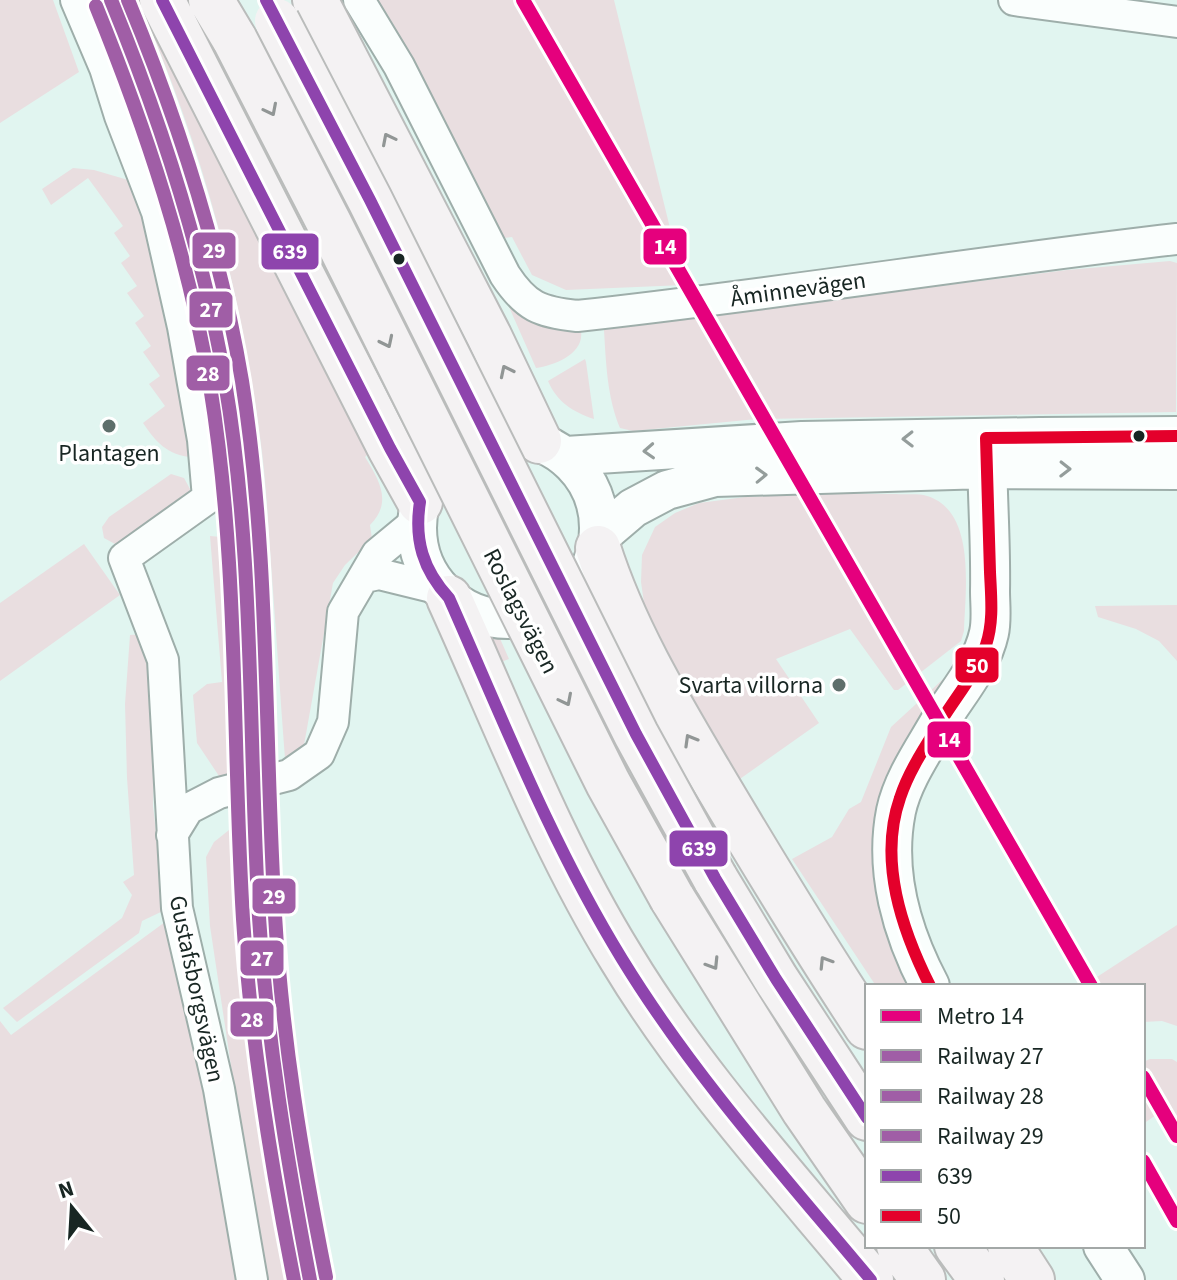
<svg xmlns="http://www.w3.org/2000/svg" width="1177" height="1280" font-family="'Source Sans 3',sans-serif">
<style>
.green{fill:#e9dee0}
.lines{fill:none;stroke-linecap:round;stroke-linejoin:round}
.minor-casing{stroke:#9eaeaa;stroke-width:34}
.tertiary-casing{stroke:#9eaeaa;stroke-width:42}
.primary-casing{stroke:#babcbb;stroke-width:48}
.minor{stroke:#fafefd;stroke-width:30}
.tertiary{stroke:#fafefd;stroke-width:38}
.primary{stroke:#f4f2f3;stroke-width:44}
.primary-bridge-casing{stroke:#babcbb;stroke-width:48;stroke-linecap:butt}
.primary-bridge{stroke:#f4f2f3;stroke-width:44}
.bus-1-casing{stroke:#fff;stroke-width:18}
.bus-2-casing{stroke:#fff;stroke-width:18}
.bus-1{stroke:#8e44ad;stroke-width:12}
.bus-2{stroke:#e4002b;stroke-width:12}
.rail-1-casing{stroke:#fff;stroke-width:20}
.rail-2-casing{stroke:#fff;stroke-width:20}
.rail-3-casing{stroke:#fff;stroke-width:20}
.rail-1{stroke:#a05ea6;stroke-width:14}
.rail-2{stroke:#a05ea6;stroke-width:14}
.rail-3{stroke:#a05ea6;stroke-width:14}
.metro-1-casing{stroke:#fff;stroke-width:20}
.metro-1{stroke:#e5007d;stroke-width:14}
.oneway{stroke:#919695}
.oneway2{stroke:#949d9b}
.bus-dot{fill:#182623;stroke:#fff;stroke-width:3}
.poi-dot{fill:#5e6e6b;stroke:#fff;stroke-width:3}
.labels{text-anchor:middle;stroke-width:7;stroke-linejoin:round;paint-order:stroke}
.street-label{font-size:24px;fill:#182623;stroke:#fff}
.poi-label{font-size:24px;fill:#182623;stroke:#fff}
.line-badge{stroke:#fff;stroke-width:3}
.badge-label{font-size:22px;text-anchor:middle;font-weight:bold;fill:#fff}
</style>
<rect width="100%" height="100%" fill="#e1f5f0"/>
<!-- green -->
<path class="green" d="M0 0H53L79 72 0 123Z
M377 0H614L684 285 566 290 532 275 512 237 504 238Z
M158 19 375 448 365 457C379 480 393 502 370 525L372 539 345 565 333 583 304 745 285 759C280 694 276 629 271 564 268 522 266 479 260 437 242 298 204 155 149 26Z
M73 168 94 170 135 182 152 230 192 457C168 456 155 441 143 423L165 406 149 384 160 376 143 352 151 346 135 323 144 316 127 293 137 286 121 263 130 256 114 233 123 226 88 178 51 205 42 189Z
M1170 261 1177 263 1176 412 757 419 633 431 620 428C607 397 606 363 604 330L609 324 692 317 1067 270Z
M505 298 580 327C588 352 556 365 536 368Z
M585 359 586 362 594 419C573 412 557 402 548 381Z
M171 474 184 478 190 489 189 494 122 542 115 544 104 538 102 527 109 517Z
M827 493C850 494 873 494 896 494 906 495 918 493 927 496 977 511 965 592 964 631L961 641 898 690H894L850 629 776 659 819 723 737 781 657 637 644 603 641 582 642 555 655 527 675 513 699 503 745 497Z
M210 536 232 538 242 776 221 779 197 743 193 695 207 684 222 682Z
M84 544 120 595 0 681V603Z
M1177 605V661L1159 641 1136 629 1098 617 1095 606Z
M487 632 498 634 509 659 493 665Z
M147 634 155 737 153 806 165 910 142 921 139 933 17 1022 3 1008 122 918 132 895 123 882 134 875 127 778 125 704 130 635Z
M953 670 881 797 873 845 883 917 917 986H876L792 859 832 837 849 809 861 802 891 727Z
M242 824C245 889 246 955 253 1020 262 1107 278 1194 296 1280H267L253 1212 210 926 206 857 214 842 234 826Z
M165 922 218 1141 243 1280H0V1021L11 1035Z
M1177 925V1026L1162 1021 1143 1022V986H1083Z
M1150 1059H1172L1177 1062V1140L1159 1113 1143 1124V1062Z"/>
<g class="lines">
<!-- minor casing -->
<g class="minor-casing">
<path id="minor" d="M76 0 105 68 120 116 157 212 183 327 203 440 208 498 124 558 163 660 177 908 219 1089 252 1280
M359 0 399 66 505 275C526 307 540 312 577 316 778 294 977 262 1177 239
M1014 0 1177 22
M365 577 379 574 440 589
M172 835 188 809 219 793 289 775 319 754 333 722 343 612 377 554 417 521"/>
</g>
<!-- tertiary casing -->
<g class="tertiary-casing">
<path id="tertiary" d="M417 528a91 91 0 1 1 182 0a91 91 0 1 1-182 0Z
M566 456 802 441 1040 437 1177 436
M599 537 633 508 667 490 715 477 987 469 1177 470
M930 986C902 933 884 871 896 811 903 778 926 747 942 718 959 691 982 665 989 633 992 620 990 604 990 591 991 542 987 494 987 445
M1103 1246 1125 1280"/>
</g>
<!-- primary casing -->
<g class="primary-casing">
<path id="primary" d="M162 0 390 448 420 502
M211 0 235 40
M315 0 489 336 539 441
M598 548C623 627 667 701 709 772 760 858 812 944 867 1027
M449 598C504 719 552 846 622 959 692 1075 785 1176 871 1280
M715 878 776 979 867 1118
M672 898 804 1110 867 1201
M899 1246 923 1280
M957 1246 982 1280
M1010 1246 1032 1280"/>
</g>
<!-- minor -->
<use href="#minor" class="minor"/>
<!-- tertiary -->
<use href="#tertiary" class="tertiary"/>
<!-- primary -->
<use href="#primary" class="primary"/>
<!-- primary-bridge casing -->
<g class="primary-bridge-casing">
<path id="primary-bridge" d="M277 21 370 200 636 734 715 878
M235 40 329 223 608 783 672 898"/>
</g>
<!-- primary-bridge -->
<use href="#primary-bridge" class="primary-bridge"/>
<!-- bus-1 casing -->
<g class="bus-1-casing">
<path id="bus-1" d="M162 0 390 448 420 502
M266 0 370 200 636 734 715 878 776 979 867 1118
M420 502C414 540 423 570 449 598 503 720 552 845 622 959 693 1075 784 1176 871 1280"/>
</g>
<!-- bus-2 casing -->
<g class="bus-2-casing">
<path id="bus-2" d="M986 438 1177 436
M930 986C902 930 878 861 900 798 909 770 927 744 943 718 958 694 977 672 986 645 994 621 991 596 990 572 989 527 987 483 986 438"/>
</g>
<!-- bus-1 -->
<use href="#bus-1" class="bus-1"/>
<!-- bus-2 -->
<use href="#bus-2" class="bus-2"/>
<!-- rail-1 casing -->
<g class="rail-1-casing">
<path id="rail-1" d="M111 0C162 124 203 250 225 382 255 558 248 739 259 917 267 1039 287 1160 310 1280"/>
</g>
<!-- rail-2 casing -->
<g class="rail-2-casing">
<path id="rail-2" d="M96 6C146 129 188 255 210 386 239 562 232 741 243 919 251 1041 270 1160 294 1280"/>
</g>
<!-- rail-3 casing -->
<g class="rail-3-casing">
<path id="rail-3" d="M128 0C179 123 220 249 242 381 270 557 264 737 275 915 282 1037 302 1157 326 1277"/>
</g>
<!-- rail-1 -->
<use href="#rail-1" class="rail-1"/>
<!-- rail-2 -->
<use href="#rail-2" class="rail-2"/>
<!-- rail-3 -->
<use href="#rail-3" class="rail-3"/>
<!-- metro-1 casing -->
<g class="metro-1-casing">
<path id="metro-1" d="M523 0 1091 986
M1143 1077 1177 1136
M1143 1161 1177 1221"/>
</g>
<!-- metro-1 -->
<use href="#metro-1" class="metro-1"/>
</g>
<!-- one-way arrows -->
<defs><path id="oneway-chevron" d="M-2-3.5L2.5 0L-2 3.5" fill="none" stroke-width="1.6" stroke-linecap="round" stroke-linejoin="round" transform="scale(2)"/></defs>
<g class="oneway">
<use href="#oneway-chevron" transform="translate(271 110) rotate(63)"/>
<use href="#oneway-chevron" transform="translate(388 139) rotate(-117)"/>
<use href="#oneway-chevron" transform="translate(387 342) rotate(64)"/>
<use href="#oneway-chevron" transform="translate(506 371) rotate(-116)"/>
<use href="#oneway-chevron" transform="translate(566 700) rotate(63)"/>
<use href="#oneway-chevron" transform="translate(690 740) rotate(-120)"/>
<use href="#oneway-chevron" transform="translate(825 962) rotate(-122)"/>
<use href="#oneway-chevron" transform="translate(713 964) rotate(58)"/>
</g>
<g class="oneway2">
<use href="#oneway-chevron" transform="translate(908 439) rotate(179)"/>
<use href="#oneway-chevron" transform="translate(649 451) rotate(177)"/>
<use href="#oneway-chevron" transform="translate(1065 469) rotate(1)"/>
<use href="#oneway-chevron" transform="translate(761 475) rotate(-2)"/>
</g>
<!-- markers -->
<g class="bus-dot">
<circle cx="399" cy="259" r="7"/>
<circle cx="1139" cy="436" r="7"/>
</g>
<g class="poi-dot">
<circle cx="109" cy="426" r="8"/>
<circle cx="839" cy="685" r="8"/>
</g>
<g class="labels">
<!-- street labels -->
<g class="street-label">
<text transform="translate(798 289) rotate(-8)" y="8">Åminnevägen</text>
<text transform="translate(521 611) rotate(63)" y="8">Roslagsvägen</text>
<text transform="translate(197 989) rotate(78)" y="8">Gustafsborgsvägen</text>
</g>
<!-- poi labels -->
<g class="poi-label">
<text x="109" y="461">Plantagen</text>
<text x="823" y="693" text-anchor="end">Svarta villorna</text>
</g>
</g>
<g class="line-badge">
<rect x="642" y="227" width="46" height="39" rx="8" fill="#e5007d"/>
<rect x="191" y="231" width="46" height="39" rx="8" fill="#a05ea6"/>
<rect x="260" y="232" width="60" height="39" rx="8" fill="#8e44ad"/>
<rect x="188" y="290" width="46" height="39" rx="8" fill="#a05ea6"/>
<rect x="185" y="354" width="46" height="38" rx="8" fill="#a05ea6"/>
<rect x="954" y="646" width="46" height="38" rx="8" fill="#e4002b"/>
<rect x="926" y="720" width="46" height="39" rx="8" fill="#e5007d"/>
<rect x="668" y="829" width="61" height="39" rx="8" fill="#8e44ad"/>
<rect x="251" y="877" width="46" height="38" rx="8" fill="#a05ea6"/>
<rect x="239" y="939" width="46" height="38" rx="8" fill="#a05ea6"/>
<rect x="229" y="1000" width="46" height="38" rx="8" fill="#a05ea6"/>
</g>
<g class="badge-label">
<text x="665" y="254">14</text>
<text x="214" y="258">29</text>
<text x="290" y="259">639</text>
<text x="211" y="317">27</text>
<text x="208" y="381">28</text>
<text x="977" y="673">50</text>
<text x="949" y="747">14</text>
<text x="699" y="856">639</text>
<text x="274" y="904">29</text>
<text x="262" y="966">27</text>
<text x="252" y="1027">28</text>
</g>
<!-- legend -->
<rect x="865" y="984" width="280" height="264" fill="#ffffff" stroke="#a3a8a7" stroke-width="2"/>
<rect x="881" y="1010" width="40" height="12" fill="#e5007d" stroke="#a3a8a7" stroke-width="2"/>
<text x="937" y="1024" font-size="24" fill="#182623">Metro 14</text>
<rect x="881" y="1050" width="40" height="12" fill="#a05ea6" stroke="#a3a8a7" stroke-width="2"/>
<text x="937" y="1064" font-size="24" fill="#182623">Railway 27</text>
<rect x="881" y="1090" width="40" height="12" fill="#a05ea6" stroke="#a3a8a7" stroke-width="2"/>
<text x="937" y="1104" font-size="24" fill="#182623">Railway 28</text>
<rect x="881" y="1130" width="40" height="12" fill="#a05ea6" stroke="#a3a8a7" stroke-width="2"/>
<text x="937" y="1144" font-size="24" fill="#182623">Railway 29</text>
<rect x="881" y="1170" width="40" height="12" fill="#8e44ad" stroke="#a3a8a7" stroke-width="2"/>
<text x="937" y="1184" font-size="24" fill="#182623">639</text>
<rect x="881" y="1210" width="40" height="12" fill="#e4002b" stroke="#a3a8a7" stroke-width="2"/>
<text x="937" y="1224" font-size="24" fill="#182623">50</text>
<!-- north arrow -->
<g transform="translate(72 1208) rotate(342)" stroke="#ffffff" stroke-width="6" paint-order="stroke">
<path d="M0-6L14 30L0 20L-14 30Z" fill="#182623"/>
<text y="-12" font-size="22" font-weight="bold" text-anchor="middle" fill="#182623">N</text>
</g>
</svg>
